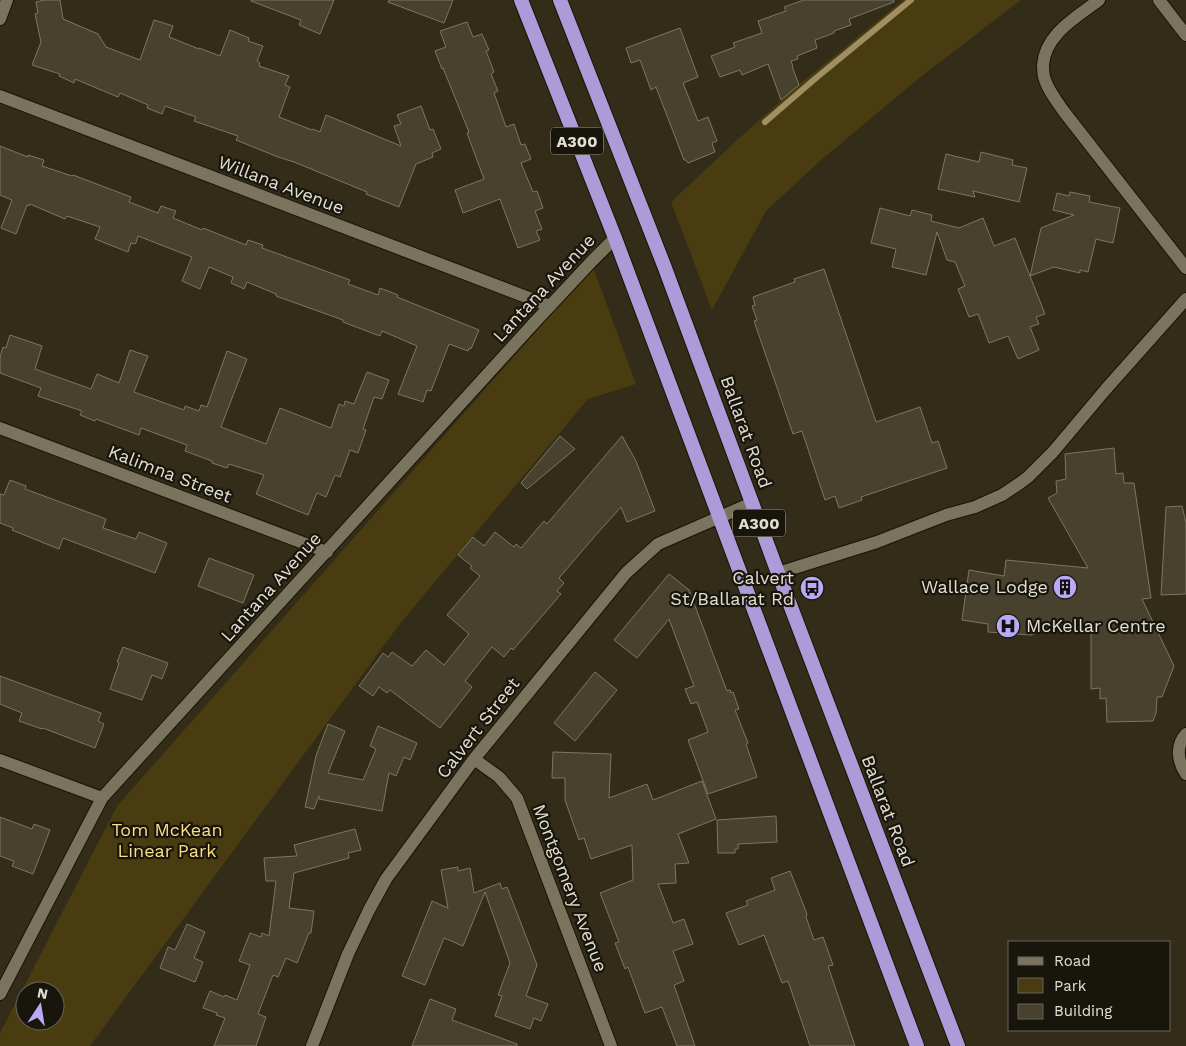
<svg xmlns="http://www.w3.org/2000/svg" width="1186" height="1046" font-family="'Work Sans',sans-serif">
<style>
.green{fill:#493c10;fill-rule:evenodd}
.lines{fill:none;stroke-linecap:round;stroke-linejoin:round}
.stream{stroke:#a09061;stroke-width:6}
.building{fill:#48412e;stroke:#7d7661}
.service-casing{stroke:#1a1404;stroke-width:14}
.minor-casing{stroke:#1a1404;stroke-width:14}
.trunk-casing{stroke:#1a1404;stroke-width:16}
.service{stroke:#7a735e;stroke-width:12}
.minor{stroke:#7a735e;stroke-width:12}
.trunk{stroke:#ab9bd8;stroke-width:14}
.labels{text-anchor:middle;stroke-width:4.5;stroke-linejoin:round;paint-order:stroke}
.shield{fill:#18150d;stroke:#a5a297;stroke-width:1}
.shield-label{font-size:16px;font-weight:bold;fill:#e2ded2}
.street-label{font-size:18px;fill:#e2ded2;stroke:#18150d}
.poi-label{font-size:18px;fill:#e2ded2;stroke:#18150d;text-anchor:end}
.park-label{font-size:18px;fill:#fcde84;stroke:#18150d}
</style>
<rect width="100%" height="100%" fill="#322c19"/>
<!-- green -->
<path class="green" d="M903 0H1021L918 79 820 161 766 211 712 310 671 202 736 141 801 83Z
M593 267 636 384 588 399 423 596 399 625 90 1046H0V1033L117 806ZM25 991H55V1021H25Z"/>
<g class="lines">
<!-- stream -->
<path class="stream" d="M765 122 816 78 911 0"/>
</g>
<!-- building -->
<path class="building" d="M45 0H60L63 19 98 34 106 47 140 60 154 20 173 26 169 37 199 49V48L220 56 230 30 249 38 248 41 263 46 257 61 260 63 259 66 289 76 285 85 290 87 279 117 312 130 313 129 320 132 326 115 401 146 394 126 401 124 397 115 421 106 430 130 433 129 441 149 432 153 433 157 416 164 399 207 366 194 367 192 294 162 278 157 236 140 238 136 194 121 196 117 165 106 162 114 147 108 148 105 120 93 118 97 75 79 74 83 59 76 60 74 32 65 41 42 35 14 38 13 36 2Z
M251 0H334L320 34 299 25 301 20 251 1Z
M389 0H453L444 23 388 2Z
M804 0H894V2L849 19 851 25 834 31V33L815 40 817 48 797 56 798 59 791 61 793 66H792L799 85 781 100 768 64 742 75 740 70 720 77 711 56 735 47 733 43 762 33 758 21 786 11 784 7Z
M467 22 473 37 482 34 489 50 486 51 494 72 491 74 498 91 494 93 506 127 514 124 521 145 525 144 531 159 521 163 533 192 537 191 543 208 535 211 542 229 536 231 540 240 518 248 500 199 463 213 455 190 484 179 467 133 469 132 443 68 442 69 435 51 446 47 440 31Z
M680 28 698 77 683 83 698 121 708 117 717 141 712 143 715 152 688 163 686 160H684L656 87 651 90 640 60 631 63 626 48Z
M0 146 28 157V155L44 160 42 166 72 176 73 175 131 197 129 202 158 213 161 206 176 211 173 218 202 230 203 228 246 245 248 240 263 245 262 248 350 280 348 284 378 295 380 288 398 295 397 297 479 330 471 349 469 348 468 351 449 344 431 391 427 390 423 402 398 394 417 346 382 331 380 336 343 322V320L276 296V294L247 282 244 289 231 283 233 277 209 267 200 289 182 281 192 257 138 236 136 243 134 244 131 243 128 252 95 239 100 227 67 216 65 219 30 204 29 206 27 205 16 234 1 228 12 200 0 195Z
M981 152 1013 160 1012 165 1027 168 1019 202 973 191 975 197 938 189 946 154 979 162Z
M1070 192 1090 196 1089 202 1120 208 1113 243 1096 239 1088 272 1080 270V273L1054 267 1030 276 1041 228 1074 215 1053 210 1057 193 1069 196Z
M880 208 910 216 912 210 932 215 931 221 959 228 983 218 994 246 1015 238 1045 314 1036 317 1039 324 1030 327 1039 350 1018 359 1008 336 989 343 978 314 969 317 958 289 965 286 955 262 947 260 937 232 926 275 892 267 896 249 871 243Z
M824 269 876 422 920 407 932 443 938 441 947 468 861 497 862 500 839 508 835 496 825 500 802 431 793 434 754 321 757 320 752 306 755 305 753 297 795 282 794 279Z
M10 335 42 346 35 369 91 389 97 374 119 383 130 350 148 356 134 392 184 410 185 406 199 411 201 405 207 407 227 351 247 359 221 427 266 444 280 408 331 428 339 404 344 406 345 401 354 404 367 372 389 380 382 399 374 397 363 429 366 430 358 453 350 450 340 477 335 475 326 497 317 493 308 515 256 494 264 475 229 464 227 468 212 463V461L185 451 187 445 141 428 139 435 96 419 95 421 80 415 82 411 38 396 41 388 0 373V357L3 347 6 348Z
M560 436 575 449 527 489 521 483Z
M622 436 636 461 655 511 627 522 621 507 594 537 559 578 564 583 557 591 561 594 513 650 511 648 504 657 492 647 465 681 472 687 440 728 390 690 387 693 379 687 373 696 359 686 383 653 388 657 392 652 412 666 426 650 444 665 469 634 447 615 480 576 470 568 472 566 458 555 473 537 484 546 495 532 514 547 516 544 521 548 544 521 547 524Z
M1114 448 1116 474 1123 473 1124 483H1134L1151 598 1142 599 1174 666 1162 697H1157L1156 713 1153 721 1107 722 1106 698 1100 699V688L1091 689V625L1071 622 1031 635 988 632V624L962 620 969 570 1004 576 1006 560 1088 568 1048 498 1057 493 1056 481 1066 479 1065 454Z
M10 480 26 486 25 489 106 519 103 528 136 539 139 532 167 543 155 573 63 538 59 549 12 530 13 528 0 523V494L4 495Z
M1182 506 1186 523V594L1161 595 1166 507Z
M209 558 254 575 243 603 198 586Z
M669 574 689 590 722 678 727 691 730 690 731 693 733 692 739 709 735 710 748 743 746 744 757 777 708 794 688 740 708 732 697 702 691 704 685 689 694 686 669 619 637 658 614 640Z
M123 647 168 663 162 679 152 675 142 700 110 689 119 663 117 662Z
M595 672 617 690 575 741 554 723Z
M0 676 101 713 98 721 104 724 95 748 43 728 42 729 19 721 22 713 0 704Z
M328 724 345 731 328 773 363 780 376 749 370 746 378 726 417 743 410 760 404 757 396 776 389 773 382 811 319 799V796L314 809 305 807 316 756Z
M553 752 611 754 609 798 647 784 653 800 702 781 716 819 678 834 689 863 675 864 676 883 658 884 673 923 684 919 693 944 673 951 684 981 674 985 695 1046H677L662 1007 645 1013 628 967 625 969 615 943 619 942 600 893 633 880 632 845 591 859 584 838 579 840 565 800V778H552Z
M776 816 777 842 738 844V849H735V853H718L717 820Z
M0 817 32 829 34 824 50 830 33 874 12 866 14 861 0 856Z
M355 829 361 850 348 853 349 858 294 873 289 908 314 911 311 933H309L297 963 286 958 278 977 273 975 258 1014 266 1017 256 1046H214L225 1018 216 1015 217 1013 203 1008 210 991 224 997 225 995 237 1000 250 965 239 961 250 933 261 937 262 933 269 936 276 881H266L264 858 297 856 294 845Z
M458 867V871L470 868 474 893 500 883 502 889 507 887 537 965 526 996 548 1004 541 1021 534 1018 530 1029 495 1016 502 996 498 995 510 963 485 892 463 946 444 938 425 985 402 976 432 901 448 908 441 870Z
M790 871 807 914 806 917 814 940 823 937 833 965 828 966 855 1046H810L788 981 782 983 764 935 739 945 726 913 748 905 746 901 775 890 771 878Z
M187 924 205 932 194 958 203 962 195 982 160 968 168 947 175 950Z
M430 999 456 1009 452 1020 517 1044V1046H412Z"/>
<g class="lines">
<!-- service casing -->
<g class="service-casing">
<path id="service" d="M1099 0C1077 17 1045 34 1043 65 1043 70 1043 75 1045 80 1049 92 1058 103 1065 113L1186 268
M1159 0 1186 35
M778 573 877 542 946 515 975 507 1002 495 1020 483 1028 477 1053 452 1106 389 1186 299
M1186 734C1175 746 1178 762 1186 774"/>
</g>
<!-- minor casing -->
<g class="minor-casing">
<path id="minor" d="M0 19 7 0
M0 96 550 306
M0 428 327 552
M474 759 499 777 517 798 611 1046
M0 760 102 798
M0 994 102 798 534 323 592 261 615 238
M312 1046 348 954 369 910 386 879 474 759 626 573 658 544 752 503"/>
</g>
<!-- trunk casing -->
<g class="trunk-casing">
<path id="trunk" d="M521 0 615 238 917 1046
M560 0 665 268 778 573 958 1046"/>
</g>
<!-- service -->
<use href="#service" class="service"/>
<!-- minor -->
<use href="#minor" class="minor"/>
<!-- trunk -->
<use href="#trunk" class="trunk"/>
</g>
<!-- icons -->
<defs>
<g id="building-disc" transform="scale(1.25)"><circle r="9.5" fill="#baaaf6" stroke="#18150d"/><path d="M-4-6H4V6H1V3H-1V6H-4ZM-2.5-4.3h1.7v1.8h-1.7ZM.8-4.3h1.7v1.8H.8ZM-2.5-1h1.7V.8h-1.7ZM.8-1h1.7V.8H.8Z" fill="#111"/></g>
<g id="bus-disc" transform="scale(1.25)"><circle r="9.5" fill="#baaaf6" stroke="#18150d"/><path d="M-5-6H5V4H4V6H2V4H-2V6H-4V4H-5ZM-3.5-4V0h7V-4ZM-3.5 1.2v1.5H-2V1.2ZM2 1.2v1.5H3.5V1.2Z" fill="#111"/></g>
<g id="hospital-disc" transform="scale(1.25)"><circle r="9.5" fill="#baaaf6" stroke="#18150d"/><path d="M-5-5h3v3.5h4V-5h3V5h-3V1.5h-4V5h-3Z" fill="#111"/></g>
</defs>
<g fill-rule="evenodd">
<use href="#building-disc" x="1065" y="587"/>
<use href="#bus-disc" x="812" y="588"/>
<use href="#hospital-disc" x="1008" y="626"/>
</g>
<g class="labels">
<!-- shield labels -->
<g class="shield">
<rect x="551" y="127.5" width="52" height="27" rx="4"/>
<rect x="733" y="509.5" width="52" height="27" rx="4"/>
</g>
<g class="shield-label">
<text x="577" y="147">A300</text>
<text x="759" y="529">A300</text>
</g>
<!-- street labels -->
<g class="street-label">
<text transform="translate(281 185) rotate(21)" y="6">Willana Avenue</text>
<text transform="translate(544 288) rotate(-47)" y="6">Lantana Avenue</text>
<text transform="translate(746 432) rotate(70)" y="6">Ballarat Road</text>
<text transform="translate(170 474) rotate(21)" y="6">Kalimna Street</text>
<text transform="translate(271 587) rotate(-48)" y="6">Lantana Avenue</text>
<text transform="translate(478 728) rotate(-52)" y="6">Calvert Street</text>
<text transform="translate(888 811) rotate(69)" y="6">Ballarat Road</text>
<text transform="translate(570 888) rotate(69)" y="6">Montgomery Avenue</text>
</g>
<!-- poi labels -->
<g class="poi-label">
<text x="794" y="584">Calvert<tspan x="794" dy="21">St/Ballarat Rd</tspan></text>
<text x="1048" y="593">Wallace Lodge</text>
<text x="1026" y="632" text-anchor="start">McKellar Centre</text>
</g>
<!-- park labels -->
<g class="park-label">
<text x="167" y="836">Tom McKean<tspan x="167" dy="21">Linear Park</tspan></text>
</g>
</g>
<!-- legend -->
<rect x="1008" y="941" width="162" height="90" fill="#18150d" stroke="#69655c"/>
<rect x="1018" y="957" width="25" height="8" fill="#7a735e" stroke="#69655c"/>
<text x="1054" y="966" font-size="15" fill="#e2ded2">Road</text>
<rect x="1018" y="978" width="25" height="15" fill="#493c10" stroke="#69655c"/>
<text x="1054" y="991" font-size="15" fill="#e2ded2">Park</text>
<rect x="1018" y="1004" width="25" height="15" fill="#48412e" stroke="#69655c"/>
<text x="1054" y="1016" font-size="15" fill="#e2ded2">Building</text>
<!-- north arrow -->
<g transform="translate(40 1006) rotate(12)"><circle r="24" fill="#18150d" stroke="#69655c"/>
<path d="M0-4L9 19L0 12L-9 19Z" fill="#baaaf6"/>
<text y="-8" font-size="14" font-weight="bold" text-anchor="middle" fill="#e2ded2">N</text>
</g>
</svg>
